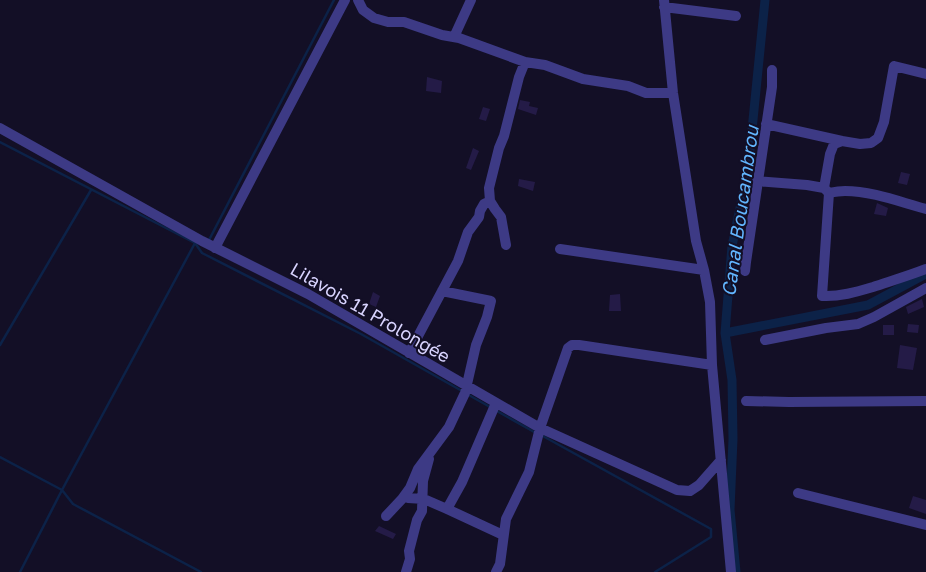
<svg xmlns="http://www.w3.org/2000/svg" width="926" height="572" font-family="'Golos Text',sans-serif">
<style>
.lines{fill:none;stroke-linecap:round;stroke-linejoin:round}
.stream{stroke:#0c2248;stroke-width:2.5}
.canal{stroke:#0c2248;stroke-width:9}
.building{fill:#241b47}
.street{stroke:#3d3a85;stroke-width:10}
.labels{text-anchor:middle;stroke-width:4;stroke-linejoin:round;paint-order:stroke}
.street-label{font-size:18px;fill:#d9d4ff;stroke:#130f26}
.water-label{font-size:19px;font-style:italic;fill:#62b6ff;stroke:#130f26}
</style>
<rect width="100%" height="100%" fill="#130f26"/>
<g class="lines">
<!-- stream -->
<path class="stream" d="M0 142 195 243 202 253 361 334 462 391
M209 240 334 0
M0 345 91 190
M467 394 490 407
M495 410 536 433
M541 435 711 529V537L655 572
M0 457 62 490 73 504 201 572
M20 572 62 490 195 243"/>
<!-- canal -->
<path class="canal" d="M725 333 868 305 926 274
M736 572 730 510 733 439 732 380 725 333 732 246 748 170 765 0"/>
</g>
<!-- building -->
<path class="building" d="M427 77 442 81 441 93 426 91Z
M520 100 530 102 529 106 538 108 536 115 518 109Z
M483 107 490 109 486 121 479 119Z
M473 148 479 151 471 170 466 168Z
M901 172 910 174 907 185 898 183Z
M519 179 535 182 533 191 518 186Z
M877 203 888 208 886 216 874 214Z
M373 292 380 296 376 307 369 304Z
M620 294 621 311H609L610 295Z
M922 299 924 307 908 314 906 307Z
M908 324 919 325 918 333 907 332Z
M883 325H894V335H883Z
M900 345 917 348 913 370 897 368Z
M913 496 926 500V514L909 508Z
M379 526 396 534 393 539 375 531Z"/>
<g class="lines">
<!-- street -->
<path class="street" d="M358 0 363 10 374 18 388 22H404L442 35 459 38 525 62 545 65 583 79 628 86 646 93H673
M664 0 673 93 696 241 704 270 710 302 712 365 731 572
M664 7 736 16
M454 37 471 0
M766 124 842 141
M0 128 202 241 308 294 540 428 677 490 690 491 699 485 721 460
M757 181 807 185 824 188 829 193 822 296C839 297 856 292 873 287 891 281 908 276 926 269
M824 188 830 154 834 144 842 141 860 144 871 143 878 138 884 122 894 66 926 74
M829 193C834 192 839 191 845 191 872 191 900 202 926 209
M506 245 501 217 495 209 490 201 489 188 499 148 504 136 519 77 525 62
M215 248 345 0
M560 249 704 270
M745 271 746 262 772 87V70
M765 340 826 328 858 324 874 317 926 288
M409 353 458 261 468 232 479 217 480 211 484 204 490 201
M746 401 789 402 926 401
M798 493 926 525
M405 495 408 498 424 499 447 509 462 482 496 403
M447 509 503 535
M386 516 402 499 410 488 418 469 449 427 465 393 476 345 487 317 491 301 442 291
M406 572 410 559 409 551 417 520 422 511 423 481 429 459
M496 572 500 564 506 519 529 472 540 428 568 348 572 345H579L712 365"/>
</g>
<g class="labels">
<!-- street labels -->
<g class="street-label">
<text transform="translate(370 313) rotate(30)" y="6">Lilavois 11 Prolongée</text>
</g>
<!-- water labels -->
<g class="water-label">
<text transform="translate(740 211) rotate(-82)" y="7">Canal Boucambrou</text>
</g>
</g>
</svg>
